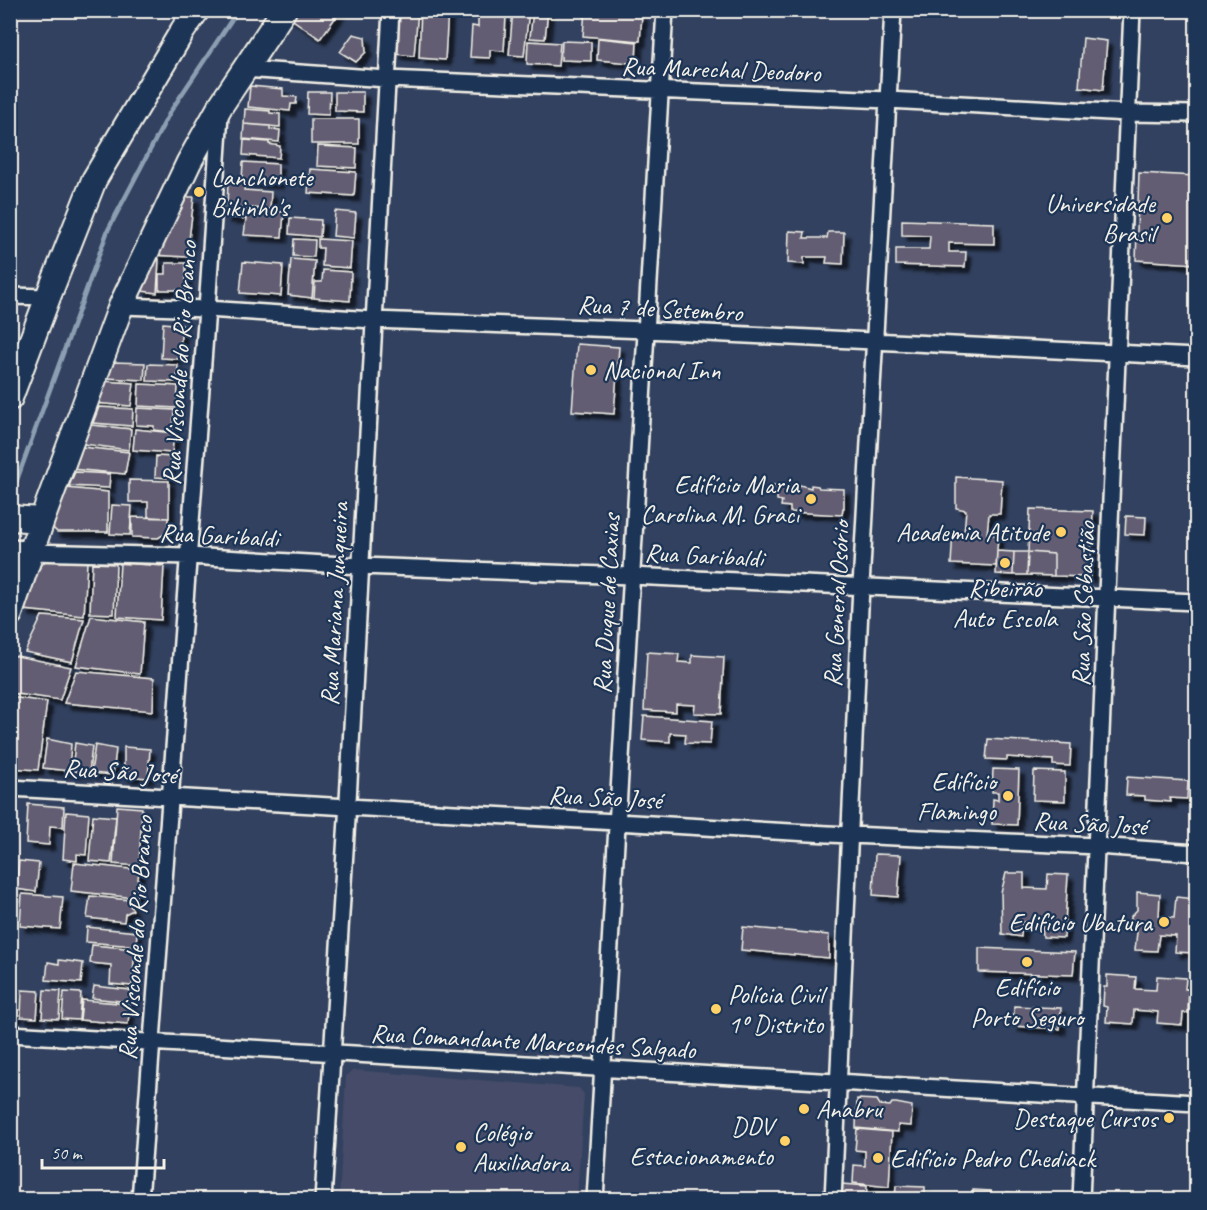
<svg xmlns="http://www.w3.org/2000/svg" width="1207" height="1210" font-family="Caveat,sans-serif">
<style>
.built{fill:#444c68}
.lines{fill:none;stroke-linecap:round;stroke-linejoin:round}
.stream{stroke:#8c9fb2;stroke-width:4.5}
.building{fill:#625d72;stroke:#f4f1e8;stroke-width:1.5;filter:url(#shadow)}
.street-casing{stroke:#f4f1e8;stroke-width:20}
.secondary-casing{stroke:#f4f1e8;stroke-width:26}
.primary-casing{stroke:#f4f1e8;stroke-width:28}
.street{stroke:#1d3557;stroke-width:15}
.secondary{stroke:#1d3557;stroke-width:21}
.primary{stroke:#1d3557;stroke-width:24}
.poi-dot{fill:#ffd166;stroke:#1d3557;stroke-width:2}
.labels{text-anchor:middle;stroke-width:4.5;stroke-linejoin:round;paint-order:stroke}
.street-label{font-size:26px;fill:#f4f1e8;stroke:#1d3557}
.poi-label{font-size:26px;fill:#f4f1e8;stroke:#1d3557;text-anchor:end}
</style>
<defs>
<filter id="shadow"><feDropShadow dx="5.5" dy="5.5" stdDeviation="1.5" flood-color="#0009"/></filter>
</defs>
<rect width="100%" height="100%" fill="#32415f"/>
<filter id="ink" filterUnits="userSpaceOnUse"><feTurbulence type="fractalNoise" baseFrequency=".0167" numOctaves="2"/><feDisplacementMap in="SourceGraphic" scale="12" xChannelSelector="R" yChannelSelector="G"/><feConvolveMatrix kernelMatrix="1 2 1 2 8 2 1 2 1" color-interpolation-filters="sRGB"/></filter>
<g filter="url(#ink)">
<!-- built -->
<path class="built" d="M353 1070 579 1088 584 1094 577 1199H339L346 1076Z"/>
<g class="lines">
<!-- stream -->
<path class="stream" d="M10 499 108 230 170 112 238 10"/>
</g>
<!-- building -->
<path class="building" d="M289 10H341L320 39 286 15Z
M399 10H418L414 56 396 54Z
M421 10H448L445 60 419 58Z
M513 10H529L524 56 509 55Z
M533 10H548L545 39 530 38Z
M585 10 642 15 640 41 583 36Z
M478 15 506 16 504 51 490 50V58L470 57 472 26 478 27Z
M353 34 365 37 366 52 356 62 340 52Z
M598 38 637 42 636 60 630 63 597 60Z
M1083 38 1107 41 1103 90 1079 87Z
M528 41 560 43 558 66 527 64Z
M562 41 591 42V61L561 60Z
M250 86 283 89V96L297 97 296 104H291L290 111 248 107Z
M308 92H330L329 115 307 114Z
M335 92H363V112L335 111Z
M245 109 270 111V113L280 114V127L244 124Z
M311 119H359V144H311Z
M244 124 270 126V129L280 130 279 142 243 139Z
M244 140 269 142V144L280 146 279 158 243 155Z
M318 146 357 148 356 168 317 166Z
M243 162 278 164V183L242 181Z
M310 169 356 172 354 196 308 193Z
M1139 173 1196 176V264L1136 260Z
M228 182 245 183 244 190 271 192 270 209 227 207Z
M181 197H194L187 257 152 255Z
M227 207 284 212 282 237 244 235 246 219 225 217Z
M335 211 356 213 354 238 333 236Z
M290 218 321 220 320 237 289 234Z
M902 220 994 223V244L949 243V252H966L965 267 896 265V249H929L930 236 902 235Z
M789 231 805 232 804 238H827L828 232H844L843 264 826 263 827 257H804V264L788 263Z
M294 239 315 240 314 257 293 256Z
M318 239 352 241 350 268 322 266 323 248H318Z
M151 259H159L157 293 142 291 139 283Z
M291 259 315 261 312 298 288 295Z
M243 262 283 265 281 296 240 293Z
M166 263H186V290H159V274H166Z
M323 270 351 272 350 301 314 298 315 282H322Z
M163 323 182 325 179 359 161 358Z
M577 344 619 347 614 414 572 411Z
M113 362 145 363 144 380 106 378Z
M148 364 178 365 177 382 147 381Z
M101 381 134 383 131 406 93 403Z
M139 384 178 386 177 408 138 406Z
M99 407 133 409 132 426 93 423Z
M137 408 174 410 173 432 154 430V426L136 425Z
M91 425 131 429 129 450 83 444Z
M135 429 174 433 172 453 133 450Z
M81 447 129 452 125 474 71 469Z
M156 456 171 457 170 478 155 477Z
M75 472 110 474 109 488 69 486Z
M956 477 1002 480 1000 514H989L987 534 998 535 996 566 951 564 953 531 964 532 966 510 956 508Z
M129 480 169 481V518L148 517V502H129Z
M796 484 811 488V485L818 486 819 488 844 489V508H843L842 515 790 512V507L781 506 782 501 777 500V492H772V485L796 486Z
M66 488 108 492V532H57L52 527Z
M112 505 132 506 130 535 110 534Z
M1030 509 1093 511 1090 577 1054 576V554L1028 552Z
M1126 516 1146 517 1145 535 1125 534Z
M132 517 168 518V532L158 538 132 537Z
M997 551 1014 552 1013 575 996 574Z
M1014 552H1028L1027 575H1013Z
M1028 552 1054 554V576L1027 575Z
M45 561 87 562 84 616 24 610 34 575Z
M92 563 116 564 114 614 90 613Z
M120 563 164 566 161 620 117 617Z
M42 616 84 619 72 662 25 652Z
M91 616 144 622 140 674 76 666Z
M647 652 679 654 678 662 692 663V655L724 657 721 714 694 713 695 705 676 704V712L644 710Z
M12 655 71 667 60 700 10 693Z
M76 671 154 678 153 711 64 703Z
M10 697 47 702 38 770 10 768Z
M644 716 712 721 710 744 685 743 686 734 670 733V742L642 740Z
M47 739 71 744 69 771 43 768Z
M988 739 1071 744 1070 766 1053 765V760L1007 757V760L986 759Z
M75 743 92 746 89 772 72 771Z
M95 745 116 749 113 775 91 773Z
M124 747 150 749 148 778 124 776Z
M993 769 1019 770 1017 825 992 824 993 799 998 800V792H992Z
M1034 771 1065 772V801L1033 800Z
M1127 777 1188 781 1187 799 1170 798 1171 802 1145 800V796L1126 795Z
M28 804 64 807 63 827 50 826 49 845 26 843Z
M117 806 142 808 139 866 113 864Z
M66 812 89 814 86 855 77 854V861L63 859Z
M93 815 116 817 111 863 89 861Z
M875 854 901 855 898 897 873 895Z
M19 861 39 863 36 892 16 889Z
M74 863 139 870 136 898 71 891Z
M1006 873H1024V888L1047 889 1048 874 1068 875 1064 938 1043 937 1042 924 1022 922 1021 937 1002 934 1001 893Z
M1137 892 1160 894 1159 917 1174 918 1176 897 1196 899V953L1175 952 1176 936 1159 935 1157 951 1135 950 1137 932 1131 925V916L1137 910Z
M22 894 63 897 60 929 20 926Z
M90 896 130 900 129 904 133 910 125 914 124 922 87 918Z
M87 927 137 932 136 946 86 942Z
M743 927 829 935V958L741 950Z
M92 945 135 949 132 986 110 984 111 965 90 963Z
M979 948 1075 952 1073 975 979 972Z
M59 960 83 963 81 983 46 980 48 962 59 964Z
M1107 975 1136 977 1135 989 1156 990 1157 976 1186 978 1185 989H1189L1188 1013H1183L1182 1025 1157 1023 1158 1012 1134 1010 1133 1024 1106 1022 1107 1007 1103 1006 1104 987H1107Z
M94 986 130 990 129 1002 92 998Z
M22 990 39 991 37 1018 21 1017Z
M44 990 61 991 59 1019 42 1018Z
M10 991H19L17 1017H10Z
M64 992 81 993 79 1020 62 1019Z
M82 1000 130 1004 128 1024 80 1020Z
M1014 1006 1061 1008 1060 1029 1013 1026Z
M857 1099 877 1100 880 1105 890 1106 892 1103H896L912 1106 911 1126 898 1125V1132L856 1128Z
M857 1129 892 1132 889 1187 853 1183 854 1165 865 1166V1151L855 1150Z
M841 1184 867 1186 866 1200H840Z
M896 1186 925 1187V1200H895Z
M973 1190 991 1191V1196L1007 1197V1192L1034 1194V1200H973Z"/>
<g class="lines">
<!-- street casing -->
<g class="street-casing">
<path id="street" d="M244 69 387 79 888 100 1128 113 1196 114
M10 296 48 297
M121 306 207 309 373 320 646 330 1196 357
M30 552 188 556 361 566 631 576 1196 602
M10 788 828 834 1097 846 1196 853
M10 1034 1196 1103
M140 1200 207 309 220 114
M323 1200 347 819 391 10
M595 1200 665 10
M833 1200 861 586 893 10
M1081 1200 1132 10"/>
</g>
<!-- secondary casing -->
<g class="secondary-casing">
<path id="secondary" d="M10 551 30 552"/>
</g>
<!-- primary casing -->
<g class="primary-casing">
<path id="primary" d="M10 398 48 297 94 180 183 30 197 10
M10 518 42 520
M10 614 42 520 121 306 189 162 221 105 284 10"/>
</g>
<!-- street -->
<use href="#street" class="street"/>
<!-- secondary -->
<use href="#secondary" class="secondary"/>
<!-- primary -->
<use href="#primary" class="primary"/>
</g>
</g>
<!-- markers -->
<g class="poi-dot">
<circle cx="199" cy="192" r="6"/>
<circle cx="1167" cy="218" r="6"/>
<circle cx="591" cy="370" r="6"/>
<circle cx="811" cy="499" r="6"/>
<circle cx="1061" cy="532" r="6"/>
<circle cx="1005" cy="563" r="6"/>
<circle cx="1008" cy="796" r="6"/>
<circle cx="1164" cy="922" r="6"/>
<circle cx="1027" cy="962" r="6"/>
<circle cx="716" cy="1009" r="6"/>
<circle cx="804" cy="1109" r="6"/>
<circle cx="1169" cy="1118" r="6"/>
<circle cx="785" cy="1141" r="6"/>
<circle cx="461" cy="1147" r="6"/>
<circle cx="878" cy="1158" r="6"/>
</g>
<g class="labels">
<!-- street labels -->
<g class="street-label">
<text transform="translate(721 69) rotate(2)" y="9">Rua Marechal Deodoro</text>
<text transform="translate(660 308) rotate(3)" y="9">Rua 7 de Setembro</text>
<text transform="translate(179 363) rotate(-86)" y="9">Rua Visconde do Rio Branco</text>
<text transform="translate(219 535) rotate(3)" y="9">Rua Garibaldi</text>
<text transform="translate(704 555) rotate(3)" y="9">Rua Garibaldi</text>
<text transform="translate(334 604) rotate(-87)" y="9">Rua Mariana Junqueira</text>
<text transform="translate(606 604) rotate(-87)" y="9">Rua Duque de Caxias</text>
<text transform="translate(836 604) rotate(-87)" y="9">Rua General Osório</text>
<text transform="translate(1083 604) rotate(-88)" y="9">Rua São Sebastião</text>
<text transform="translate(120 771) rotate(4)" y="9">Rua São José</text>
<text transform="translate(605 797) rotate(3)" y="9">Rua São José</text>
<text transform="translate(1090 823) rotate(3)" y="9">Rua São José</text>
<text transform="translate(135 938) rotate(-86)" y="9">Rua Visconde do Rio Branco</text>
<text transform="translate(533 1041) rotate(3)" y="9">Rua Comandante Marcondes Salgado</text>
</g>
<!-- poi labels -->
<g class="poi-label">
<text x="211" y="186" text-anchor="start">Lanchonete<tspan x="211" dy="30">Bikinho's</tspan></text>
<text x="1155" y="212">Universidade<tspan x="1155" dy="30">Brasil</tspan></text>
<text x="603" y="379" text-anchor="start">Nacional Inn</text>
<text x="799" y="493">Edifício Maria<tspan x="799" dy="30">Carolina M. Graci</tspan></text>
<text x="1049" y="541">Academia Atitude</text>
<text x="1005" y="597" text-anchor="middle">Ribeirão<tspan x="1005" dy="30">Auto Escola</tspan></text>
<text x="996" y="790">Edifício<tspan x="996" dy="30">Flamingo</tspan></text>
<text x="1152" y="931">Edifício Ubatura</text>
<text x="1027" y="996" text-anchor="middle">Edifício<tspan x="1027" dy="30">Porto Seguro</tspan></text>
<text x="728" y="1003" text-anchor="start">Polícia Civil<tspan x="728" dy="30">1º Distrito</tspan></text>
<text x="816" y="1118" text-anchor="start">Anabru</text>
<text x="1157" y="1127">Destaque Cursos</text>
<text x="773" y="1135">DDV<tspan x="773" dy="30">Estacionamento</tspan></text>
<text x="473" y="1141" text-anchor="start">Colégio<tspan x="473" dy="30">Auxiliadora</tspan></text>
<text x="890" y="1167" text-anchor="start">Edifício Pedro Chediack</text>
</g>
</g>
<!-- margin -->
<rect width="1207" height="1210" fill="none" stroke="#1d3557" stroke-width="36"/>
<rect x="18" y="18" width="1171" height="1174" fill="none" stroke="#f4f1e8" stroke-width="2" filter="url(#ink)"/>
<!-- scale -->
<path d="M42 1159v9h122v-9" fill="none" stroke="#f4f1e8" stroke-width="3"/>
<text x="51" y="1159" font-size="18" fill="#f4f1e8" stroke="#1d3557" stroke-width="4.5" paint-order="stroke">50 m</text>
</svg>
